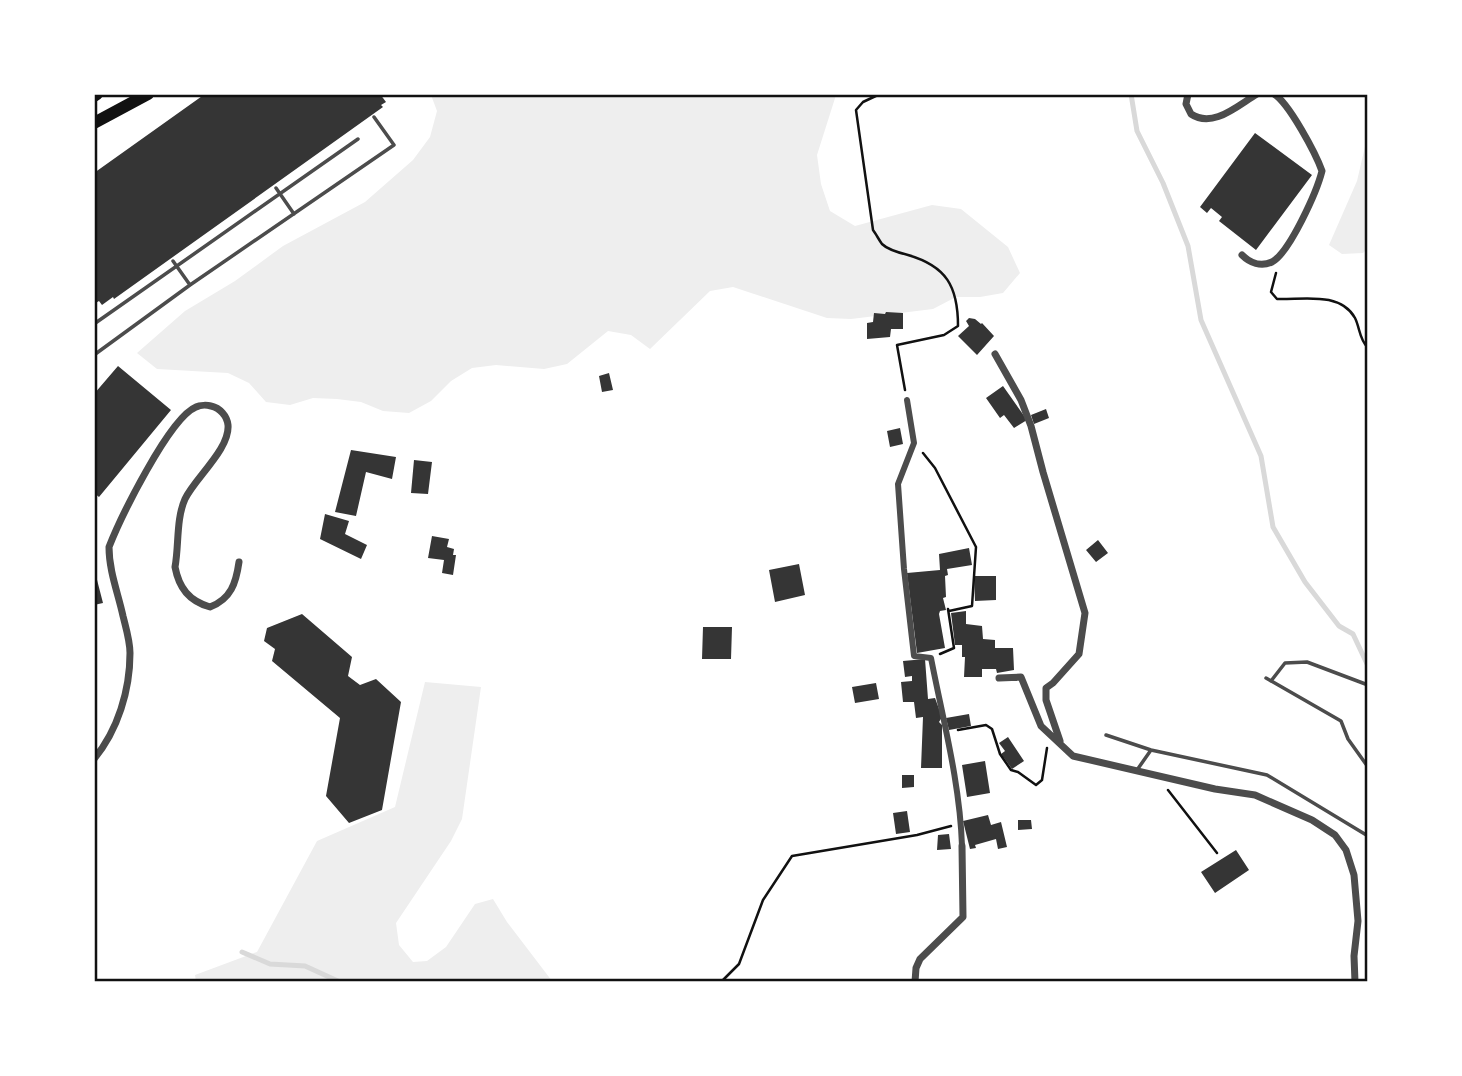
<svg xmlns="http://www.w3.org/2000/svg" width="1462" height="1076" font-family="Barlow,sans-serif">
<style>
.green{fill:#eee}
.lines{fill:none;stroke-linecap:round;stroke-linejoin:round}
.stream{stroke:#d9d9d9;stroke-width:5}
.building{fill:#353535}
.path{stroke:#111;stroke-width:2.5}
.service{stroke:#4c4c4c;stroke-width:3.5}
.pedestrian{stroke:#4c4c4c;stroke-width:6}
.minor{stroke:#4c4c4c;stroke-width:7}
.primary{stroke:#111;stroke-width:12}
.neatline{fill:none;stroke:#111;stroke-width:2.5}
</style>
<rect width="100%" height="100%" fill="#fff"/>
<!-- green -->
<path class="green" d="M431 95H836L817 155 821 184 830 211 855 226 932 205 961 209 1008 247 1020 273 1003 293 980 297H956L933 309 851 319 827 318 733 287 710 291 650 349 631 335 608 331 567 364 544 369 496 365 472 368 451 381 431 401 409 413 383 411 361 402 337 399 313 398 290 405 266 402 249 383 228 373 157 369 137 353 185 311 235 281 283 246 365 202 413 160 430 137 437 111Z
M1367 138V249L1363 253 1342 254 1329 245 1357 181Z
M425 682 481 687 462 819 451 841 396 923 399 945 413 962 427 961 446 947 475 904 493 899 507 922 552 981H196L195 975 257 952 317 841 395 807Z"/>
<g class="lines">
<!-- stream -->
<path class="stream" d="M1131 94 1137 131 1163 183 1188 246 1201 320 1261 456 1273 527 1305 582 1339 626 1353 634 1368 666
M242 952 270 964 305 966 340 982"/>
</g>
<!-- building -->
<path class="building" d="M205 94H380L386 102 381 105 383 107 114 299 113 297 102 305 99 301 94 304V173Z
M1255 133 1312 175 1256 250 1219 221 1222 217 1211 208 1207 213 1200 207Z
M886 312 903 313V329H891L890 337 867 339V323L873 322 874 313 885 314Z
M969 318 975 319 981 324 982 323 994 336 977 355 958 336 969 326 966 321Z
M118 366 171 410 99 497 94 493V394Z
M609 373 613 390 602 392 599 376Z
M1003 386 1027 420 1014 428 1004 415 1000 418 986 398Z
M1046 409 1049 418 1034 424 1031 415Z
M900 428 903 444 890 447 887 431Z
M351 450 396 457 392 479 366 472 356 516 335 512Z
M414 460 432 462 428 494 411 493Z
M325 514 349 521 345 534 367 545 361 559 320 539Z
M432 536 449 539 447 547 454 549 453 555H456L453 575 442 573 444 560 428 558Z
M1098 540 1108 553 1096 562 1086 550Z
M969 548 972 565 947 569 948 575 945 576 946 597 943 598 946 610 940 611 939 614 945 648 917 653 907 573 940 570 939 554Z
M799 564 805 595 775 602 769 570Z
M95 572 103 603 94 605V573Z
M974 576H996V600L975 601Z
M966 611V624L982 626 983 639 995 640V648H1013L1014 670 997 673 996 669H982V677H964L965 657H962V645H955L951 613Z
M302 614 352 657 348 676 360 685 376 679 401 702 382 810 349 823 326 796 340 718 272 661 275 649 264 641 267 628Z
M703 627H732L731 659H702Z
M925 659 928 699 935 698 942 717 939 722 942 725V768H921L923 717 916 718 914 702H903L901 682 912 681V676L905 677 903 661Z
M876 683 879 699 855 703 852 687Z
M969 714 971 726 949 730 946 718Z
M1008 737 1024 761 1012 769 1001 754 1005 751 999 743Z
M985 761 990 793 967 797 962 765Z
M902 775H914V787L902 788Z
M907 811 910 832 896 834 893 813Z
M988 815 991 825 1001 822 1007 847 998 849 996 839 975 845 976 848 970 849 963 821Z
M1018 820H1031L1032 829 1018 830Z
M949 834 951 849 937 850 938 835Z
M1236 850 1249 870 1215 893 1201 872Z"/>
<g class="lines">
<!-- path -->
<path class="path" d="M880 94 863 102 856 110 873 230C876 234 879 240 882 244 888 250 900 253 908 255 946 266 958 286 958 326L944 335 897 345 905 390
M1276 273 1271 292 1277 299C1302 300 1340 291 1355 318 1360 328 1359 339 1368 348
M923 453 935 468 976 547 972 606 949 611
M940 654 954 648 948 609
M958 730 986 725 992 729 1000 754 1011 770 1018 772 1036 785 1042 780 1047 748
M1168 790 1217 853
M721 982 739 964 763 900 792 856 917 835 951 826"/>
<!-- service -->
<path class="service" d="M276 188 294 214
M173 261 190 285
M94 324 358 139
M94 355 190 285 394 145 374 117
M1266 678 1341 721 1348 739 1368 767
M1271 681 1285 663 1307 662 1368 685
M1106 735 1151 750 1267 775 1368 836
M1137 770 1151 750"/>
<!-- pedestrian -->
<path class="pedestrian" d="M907 400 914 443 898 484 904 569 914 656 931 658C943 720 960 783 962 846"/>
<!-- minor -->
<path class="minor" d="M1188 94 1186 104 1191 114C1213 129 1238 105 1257 94
M1242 255C1250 263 1261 267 1272 262 1290 252 1317 191 1322 171 1316 154 1289 103 1274 94
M995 354 1021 400 1031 426 1043 472 1085 613 1079 654 1053 683 1046 688V700L1060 741
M999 678 1021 677 1041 726 1073 756 1215 789 1255 795 1312 820 1335 835 1346 850 1354 875 1358 921 1354 956 1355 982
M94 759C118 730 130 690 130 653 130 641 126 628 123 616 118 593 109 571 109 547 120 519 169 418 196 407 200 405 207 405 211 406 220 408 227 416 228 425 230 449 195 478 185 499 176 519 179 546 175 567 179 588 189 601 210 607 231 599 236 583 239 562
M915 982 916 968 920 959 963 917 962 846"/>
<!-- primary -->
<path class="primary" d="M94 96 97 94
M94 123 148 94"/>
</g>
<!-- border -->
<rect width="1462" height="1076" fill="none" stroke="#ffffff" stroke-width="192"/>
<rect x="96" y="96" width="1270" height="884" class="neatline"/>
</svg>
